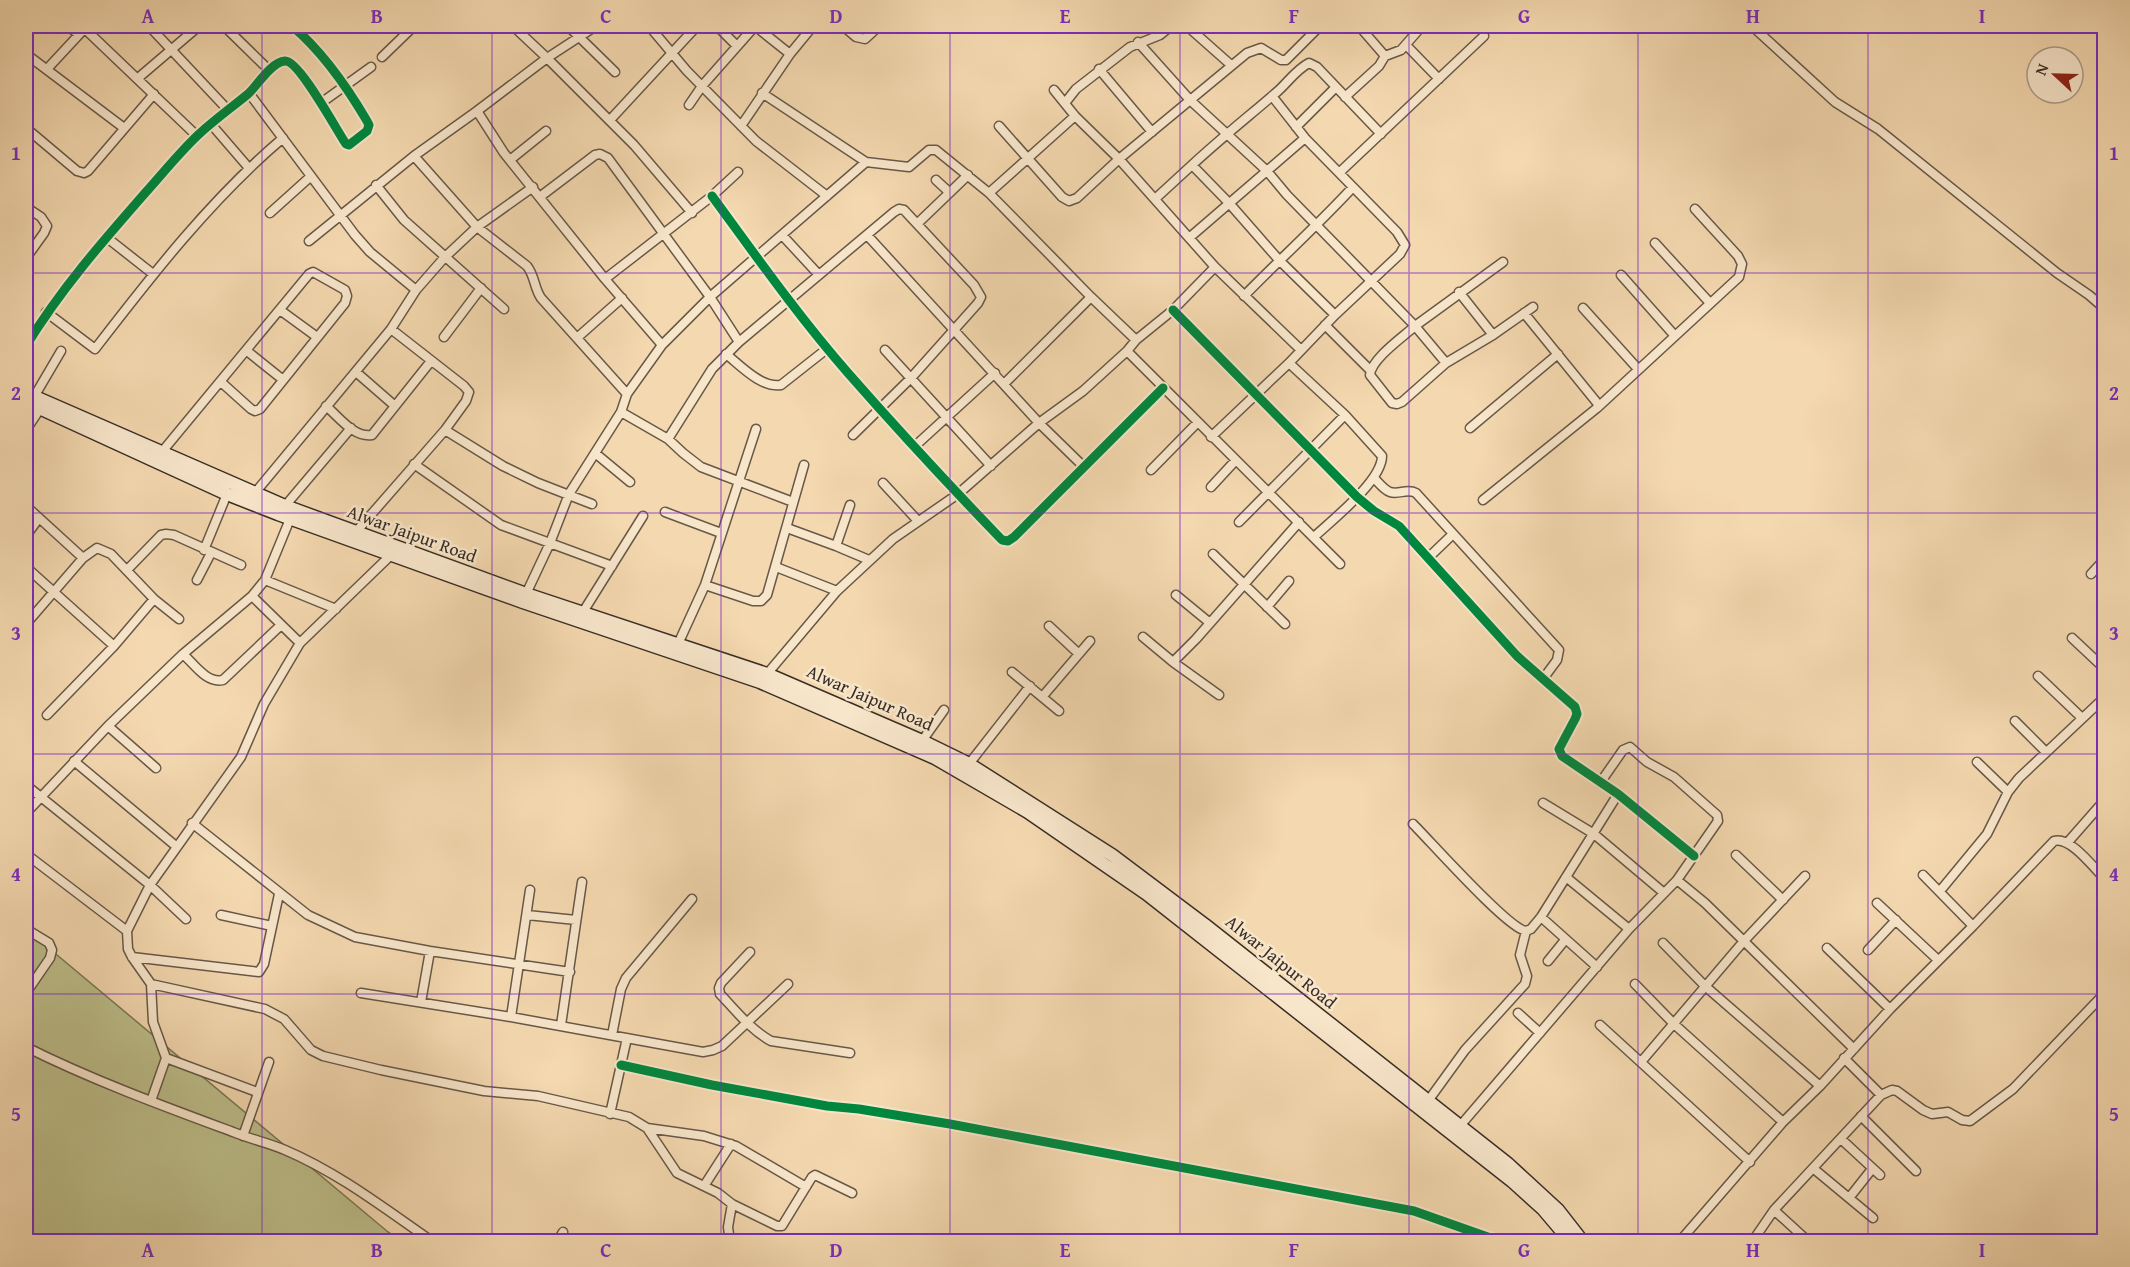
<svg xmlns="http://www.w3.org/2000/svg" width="2130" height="1267" font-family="'Gentium Book Plus',serif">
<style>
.green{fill:#bcbe8a;stroke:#7a7658;stroke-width:1.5}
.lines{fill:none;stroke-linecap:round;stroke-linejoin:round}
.minor-casing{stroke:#675848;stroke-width:11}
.secondary-casing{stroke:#382d26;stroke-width:15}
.minor{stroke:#f8e6cb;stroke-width:8}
.secondary{stroke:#f8e6cb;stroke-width:12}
.cycleway-casing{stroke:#f8e6cb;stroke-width:13}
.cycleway{stroke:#00873e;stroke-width:9}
.grid{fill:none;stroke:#7b2cbf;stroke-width:1.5;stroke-opacity:0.55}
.labels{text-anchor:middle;stroke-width:5;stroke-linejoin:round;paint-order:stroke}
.street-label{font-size:18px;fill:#382d26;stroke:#f8e6cb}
.neatline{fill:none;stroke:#7b2cbf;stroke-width:2}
.grid-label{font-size:20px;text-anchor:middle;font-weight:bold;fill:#7b2cbf}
</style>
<rect width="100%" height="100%" fill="#f4d8af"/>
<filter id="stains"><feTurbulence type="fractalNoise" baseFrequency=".00333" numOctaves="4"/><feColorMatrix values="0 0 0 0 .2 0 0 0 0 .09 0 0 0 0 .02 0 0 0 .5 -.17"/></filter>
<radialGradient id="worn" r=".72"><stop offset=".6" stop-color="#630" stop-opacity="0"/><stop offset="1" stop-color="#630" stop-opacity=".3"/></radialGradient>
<!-- green -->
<path class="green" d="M26 929 388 1232 402 1241H26Z"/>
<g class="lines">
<!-- minor casing -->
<g class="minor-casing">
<path id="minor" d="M68 26 78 34
M149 26 227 109
M224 26 269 70
M513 26 547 58 634 145 692 213
M568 26 615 72
M649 26 687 71 756 141 827 196
M717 26 737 46
M755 26 790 54
M843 26 856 37 865 39 879 26
M1187 26 1231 65
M1752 26 1835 102 1878 129 2057 273 2089 295 2104 308
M84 28 197 136
M1138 42 1190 100 1267 171 1287 195 1415 326C1403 337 1371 359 1370 375L1392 403 1397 404 1402 402 1446 363
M1406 45 1439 79
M26 54 124 128
M1385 56 1401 50 1422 26
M382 57 414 26
M47 69 87 26
M1099 69 1152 132
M137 79 199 26
M1054 90 1075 116 1119 159 1215 267 1301 350
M249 93 355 235 370 252 416 290
M762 93 866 162 909 167 929 150H936L989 193 1091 297 1136 340
M1345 97 1379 66 1385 56 1359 26
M321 103 371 67
M1065 103 1076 89 1130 47 1160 35 1171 26
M689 105 702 86 755 26
M477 111 504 153 605 279 662 345
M610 120 697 26
M211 124 248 167
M741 126 790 54 813 26
M999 126 1062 197 1069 201 1077 198 1119 159 1247 53 1261 48 1281 60H1286L1320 26
M1296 127 1336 87
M26 128 77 171 84 173 88 171 154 94
M414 156 477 227 527 266C535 276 534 288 541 298L627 394
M510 160 546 131
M1340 172 1484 36
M936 180 949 192
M376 185 404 220 504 309
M989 193 1075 116
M541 196 595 155 600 154 608 158 710 297 739 342
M712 196C756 256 799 317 848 373 898 430 950 486 1002 540L1008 541 1014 537 1163 388
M1155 199 1192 165
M26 207 41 217 47 226 44 233 26 258
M270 213 310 177
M918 223 968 175
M782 235 819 275
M867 235 1039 423 1083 466
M106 237 153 274
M1189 238 1305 138
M309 241 414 156 477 111 547 58 596 26
M1655 243 1710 303
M1503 262 1415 326 1446 363 1493 335 1533 307
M1621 275 1675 336
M605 279 712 196 738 172
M1459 292 1493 335
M1244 296C1280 259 1318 225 1353 187
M1583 308 1638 369
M280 310 317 337
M1173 310 1357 497 1374 511 1399 526 1517 656 1575 707 1577 714 1575 719 1559 749 1562 756 1618 794 1694 856
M46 312 95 349C152 275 211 199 283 138
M1335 315 1279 260 1229 203 1192 165C1220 139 1249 116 1278 91 1288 82 1297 69 1309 63L1317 67 1381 134
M1325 325 1370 370
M444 337 481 288
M578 337 622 298
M26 346C60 290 103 241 146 192 163 173 180 152 198 135 214 120 231 108 248 94 257 86 271 62 285 61 299 60 337 131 346 144L349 145 367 131 369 125 367 121C347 87 322 51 292 26
M885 350 991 466
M247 351 282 379
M1127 351 1340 564
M726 354C741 366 761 388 781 385L828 348
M1289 363 1345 415 1382 456C1382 481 1332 520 1314 537
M356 372 395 406
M1004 384 1091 297
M34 397 61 351
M326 406C339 417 354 438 372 435L431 361
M1597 408 1739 277 1742 264 1738 256 1695 209
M621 412 668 439 683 453 701 467 793 502
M1470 428 1558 354
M26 430 40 409
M445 430 503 466 538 483 592 504
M1211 437 1289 363 1335 315 1400 254 1405 245 1397 232 1305 138 1272 96
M668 439 712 369 739 342 894 212 899 209 904 210 974 285 981 297 978 303 911 378 853 435
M915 446 995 373
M161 453 309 274 313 272 345 290 347 296 345 303 260 409 255 411 251 409 221 382
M595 453 630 482
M414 464 501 525 612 566
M1151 470 1197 423
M1374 478C1378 482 1384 490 1390 492 1399 495 1407 488 1416 493L1559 650 1557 660 1543 679
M883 483 918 521
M1211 487 1236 460
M254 494 391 329 416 290 444 258 477 227 533 187
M1483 500 1587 416 1597 408 1598 404 1524 313
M26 506 83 558
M285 506 351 428
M665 512 721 533
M1239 522 1345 415
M787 528 836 546 869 560
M355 533 445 430 466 401 469 392 464 386 391 329
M26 536 39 518
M836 546 850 505
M204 550 227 494
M1213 554 1285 624
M1428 558 1453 534
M26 567 114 646
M776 567 837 591
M127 570 161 535 166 534 174 535 241 565
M2091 574 2104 560
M197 580 211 553
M265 580 336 609
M705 585 753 601H761L767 595 804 465
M526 594 550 543 569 494 621 412 627 394 662 345 710 297 866 162
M1176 595 1210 623
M252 596 300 643
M1267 607 1289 581
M583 612 643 516
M26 624 83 558 97 548 111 554 154 599 179 619
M1049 626 1079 654
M1143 637 1173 662 1219 695
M2072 638 2104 668
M678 644 705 585 756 429
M183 654C194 664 207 684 223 680L281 625
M1173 662 1196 639 1299 522
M1012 672 1059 711
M767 674 837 591 893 539 958 494 1039 423 1083 391 1127 351 1136 340 1173 310 1215 267
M2038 676 2082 718
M1043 696 1090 641
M47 715 114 646 154 599
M2015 721 2046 752
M108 726 156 768
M922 741 944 710
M74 761 177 847
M1977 762 2008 792
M969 764 1030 686
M26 785 150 885 186 919
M1543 803 1594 834 1664 893
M26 813 108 726 183 654 252 596 265 580 290 519
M192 823 308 915 355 937 430 951 570 972
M1413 824C1431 842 1508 929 1526 931L1531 929 1541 917 1618 794
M2068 842 2104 801
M26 854 127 931 128 949 132 957 151 984 153 1022 166 1058 151 1101
M1736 855 1783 900
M1923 875 1973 926
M1566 877 1629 929
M1677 880 1705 903 1854 1049
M1940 891 1987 834 2008 792 2019 778 2104 698
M1877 903 1938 960
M221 915 272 926
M527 915 576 920
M1541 917 1597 967
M26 929 49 943 52 950 50 958 26 993
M127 931 150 885 241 757 264 704 300 643 391 555
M1663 943 1705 986 1820 1086
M1827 948 1890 1009
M1868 950 1896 920
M750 952 721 983 719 988 720 994C736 1011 751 1030 771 1041L850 1053
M132 957 259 972 264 964 279 894
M1548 961 1565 940
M151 984 265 1009 284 1019 311 1050 323 1056 381 1070 484 1091 538 1096 629 1117 647 1128 677 1173 718 1193 732 1204 728 1227 730 1242
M1635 984 1674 1024 1783 1122
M361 993 511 1017 703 1052 713 1050 722 1046 788 984
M421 1002 430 951
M1518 1013 1540 1033
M511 1017 530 890
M561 1025 582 882
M1600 1025 1750 1162
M612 1035 621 989 626 978 692 899
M26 1047C92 1080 163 1106 233 1132 250 1139 269 1143 285 1150 339 1173 385 1209 433 1242
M166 1058 257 1092
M1844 1058 1881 1095
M1641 1062 1743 942 1805 876
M621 1065 712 1085 827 1106 859 1109 950 1124 1414 1211 1502 1242
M1428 1101 1465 1050 1525 984 1527 976 1520 955 1526 931
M610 1114 627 1038
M1861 1116 1916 1171
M1460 1126 1629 929 1677 880 1718 821 1717 815 1674 777 1647 762 1630 747 1623 750 1600 783
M647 1128 704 1136 736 1146 806 1187
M243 1136 269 1062
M1841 1139 1880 1175
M1814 1169 1873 1218
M704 1186 731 1144
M1849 1198 1872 1169
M732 1204 777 1226H782L812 1177 815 1175 852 1193
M1774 1210 1809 1242
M557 1242 563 1232
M1679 1242 1783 1122 1820 1086 1890 1009 1973 926 2054 841C2070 836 2093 867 2104 878
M1752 1242 1774 1210 1881 1095 1892 1090 1897 1091 1923 1110 1932 1114 1948 1112 1962 1120 1970 1121 2013 1089 2104 994"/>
</g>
<!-- secondary casing -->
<g class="secondary-casing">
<path id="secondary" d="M26 393 285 506 526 594 767 674 922 741 969 764 1112 855 1205 925 1508 1164 1558 1210 1583 1242
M35 406 227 494 278 514 523 602 760 682 935 758 1028 812 1147 894 1512 1181 1543 1209 1571 1242"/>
</g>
<!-- minor -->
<use href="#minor" class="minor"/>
<!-- secondary -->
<use href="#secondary" class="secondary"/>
<!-- cycleway casing -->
<g class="cycleway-casing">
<path id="cycleway" d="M712 196C756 256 799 317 848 373 898 430 950 486 1002 540L1008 541 1014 537 1163 388
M1173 310 1357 497 1374 511 1399 526 1517 656 1575 707 1577 714 1575 719 1559 749 1562 756 1618 794 1694 856
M26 346C60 290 103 241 146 192 163 173 180 152 198 135 214 120 231 108 248 94 257 86 271 62 285 61 299 60 337 131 346 144L349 145 367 131 369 125 367 121C347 87 322 51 292 26
M621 1065 712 1085 827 1106 859 1109 950 1124 1414 1211 1502 1242"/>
</g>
<!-- cycleway -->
<use href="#cycleway" class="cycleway"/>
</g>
<!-- grid -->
<path class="grid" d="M262 26V1242M492 26V1242M721 26V1242M950 26V1242M1180 26V1242M1409 26V1242M1638 26V1242M1868 26V1242M26 273H2104M26 513H2104M26 754H2104M26 994H2104"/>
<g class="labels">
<!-- street labels -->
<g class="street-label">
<text transform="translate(412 534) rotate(20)" y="6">Alwar Jaipur Road</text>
<text transform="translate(870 698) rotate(24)" y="6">Alwar Jaipur Road</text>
<text transform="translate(1281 962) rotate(39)" y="6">Alwar Jaipur Road</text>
</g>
</g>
<!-- margin -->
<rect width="2130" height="1267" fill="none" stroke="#f4d8af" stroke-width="66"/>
<!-- north arrow -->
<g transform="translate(2055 75) rotate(292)"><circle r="28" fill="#f8e6cb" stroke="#ab9c89" stroke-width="1.5"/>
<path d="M0-4.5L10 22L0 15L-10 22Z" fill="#8f2418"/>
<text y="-9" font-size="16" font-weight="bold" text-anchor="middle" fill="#382d26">N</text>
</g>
<rect x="33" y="33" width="2064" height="1201" class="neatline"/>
<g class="grid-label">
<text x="148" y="23">A</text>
<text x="377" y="23">B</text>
<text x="606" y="23">C</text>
<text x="836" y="23">D</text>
<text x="1065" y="23">E</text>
<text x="1294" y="23">F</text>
<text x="1524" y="23">G</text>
<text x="1753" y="23">H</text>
<text x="1982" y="23">I</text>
<text x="16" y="160">1</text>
<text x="2114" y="160">1</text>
<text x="16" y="400">2</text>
<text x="2114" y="400">2</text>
<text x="16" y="640">3</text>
<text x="2114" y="640">3</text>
<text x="16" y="881">4</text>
<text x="2114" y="881">4</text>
<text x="16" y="1121">5</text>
<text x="2114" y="1121">5</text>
<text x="148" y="1257">A</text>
<text x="377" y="1257">B</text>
<text x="606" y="1257">C</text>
<text x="836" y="1257">D</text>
<text x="1065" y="1257">E</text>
<text x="1294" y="1257">F</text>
<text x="1524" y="1257">G</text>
<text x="1753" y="1257">H</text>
<text x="1982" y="1257">I</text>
</g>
<rect width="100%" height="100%" filter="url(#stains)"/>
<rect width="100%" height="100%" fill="url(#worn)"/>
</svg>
